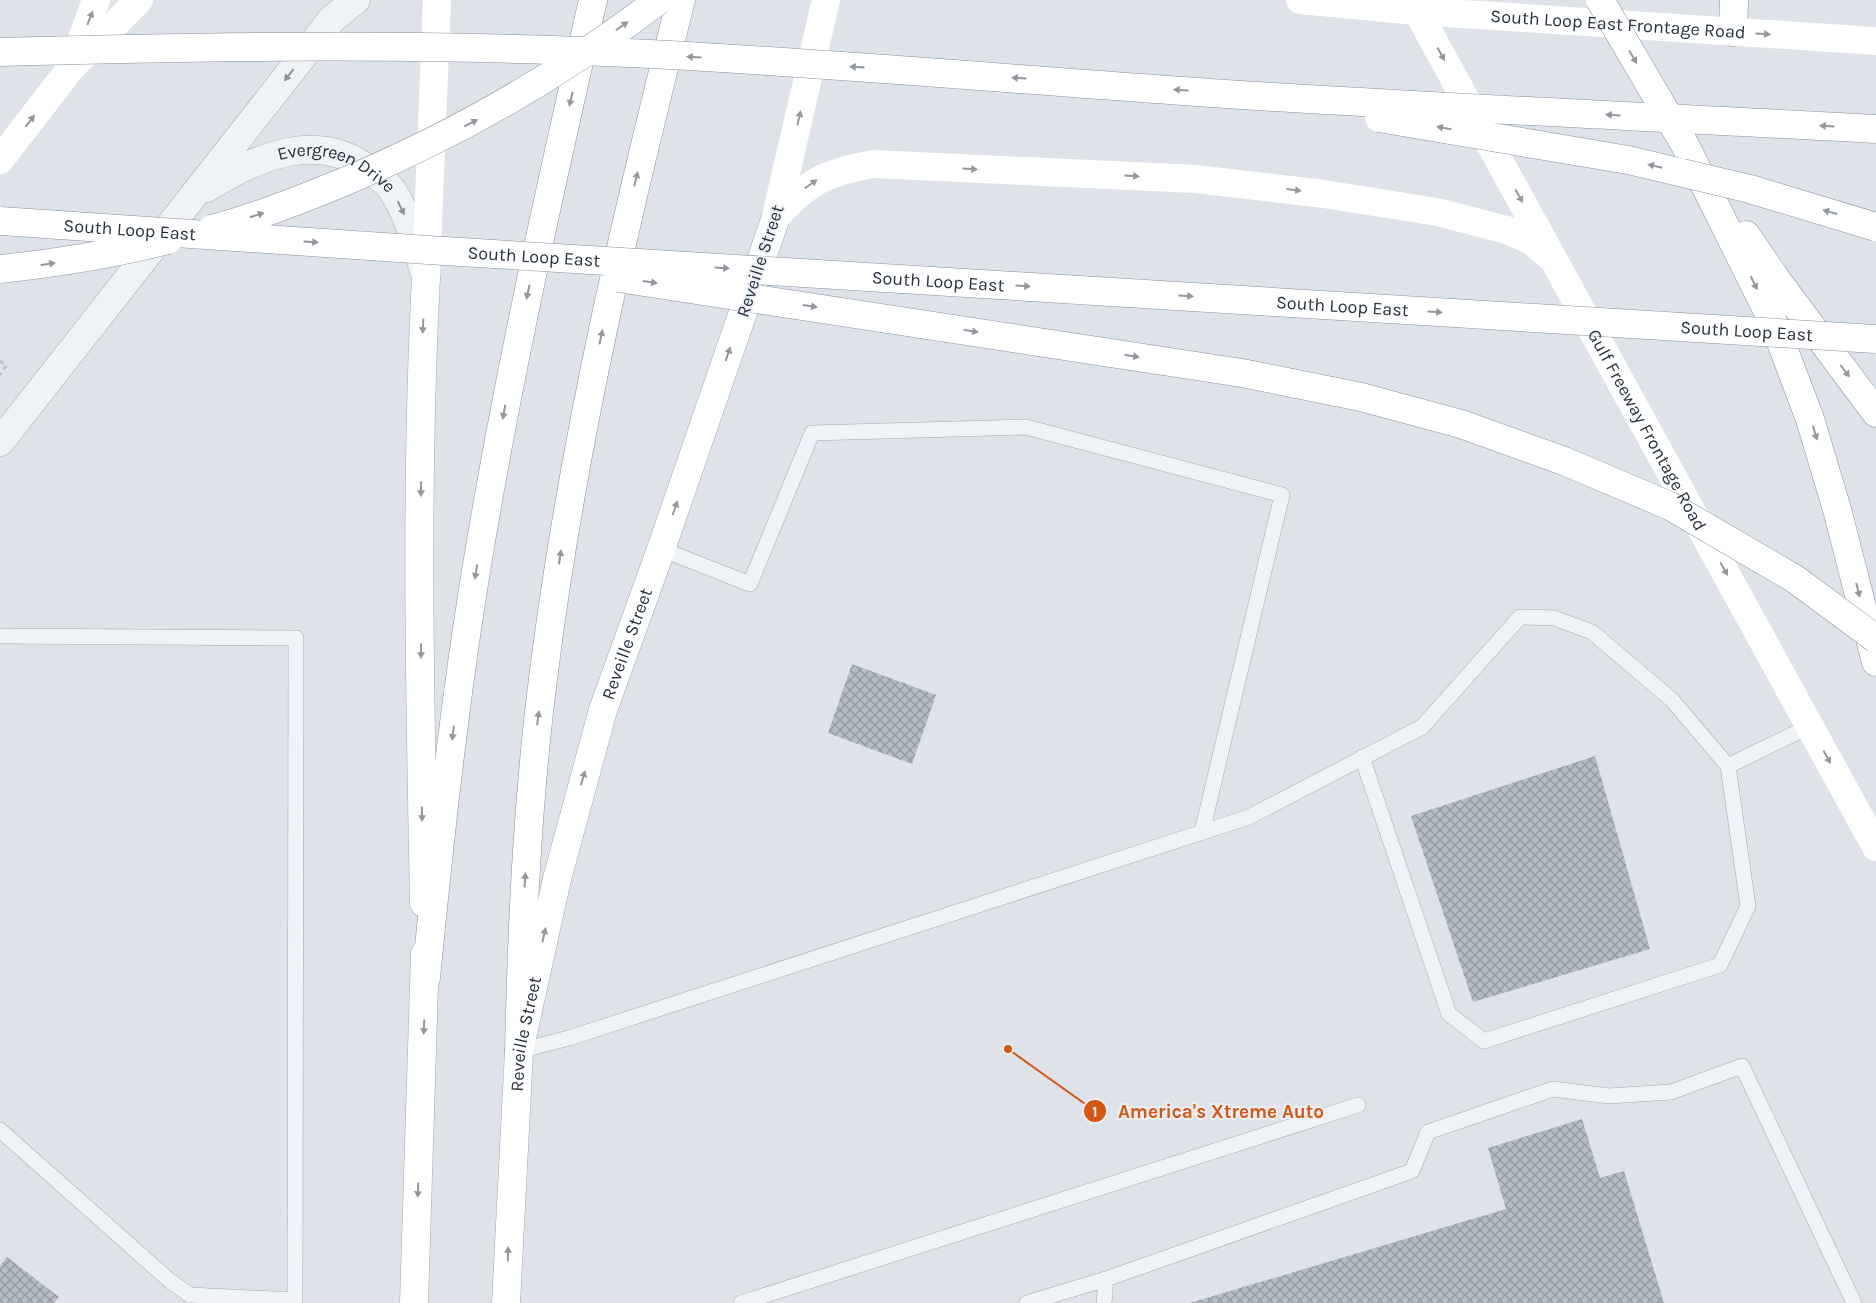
<svg xmlns="http://www.w3.org/2000/svg" width="1876" height="1303" font-family="Karla,sans-serif">
<style>
.building{fill:url(#building-cross-hatch)}
.lines{fill:none;stroke-linecap:round;stroke-linejoin:round}
.service-casing{stroke:#a2aab2;stroke-width:16}
.minor-casing{stroke:#a2aab2;stroke-width:29}
.primary-casing{stroke:#9ca8b4;stroke-width:29}
.motorway-casing{stroke:#84929f;stroke-width:29}
.path{stroke:#bbc1c6;stroke-width:3;stroke-dasharray:4 4;stroke-linecap:butt}
.service{stroke:#f0f3f6;stroke-width:15}
.minor{stroke:#f0f3f6;stroke-width:28}
.secondary{stroke:#fff;stroke-width:28}
.primary{stroke:#fff;stroke-width:28}
.motorway{stroke:#fff;stroke-width:28}
.motorway-bridge-casing{stroke:#84929f;stroke-width:29;stroke-linecap:butt}
.motorway-bridge{stroke:#fff;stroke-width:28}
.oneway{fill:#92989f}
.oneway2{fill:#8b929a}
.labels{text-anchor:middle;stroke-width:4;stroke-linejoin:round;paint-order:stroke}
.street-label{font-size:18px;fill:#26323f;stroke:#edf1f5}
.leader{fill:none;stroke:#d55511;stroke-width:2}
.callout-dot{fill:#d55511;stroke:#edf1f5;stroke-width:2}
.mark-label{font-size:15px;text-anchor:middle;font-weight:bold;fill:#fff}
.callout-label{font-size:19px;text-anchor:middle;font-weight:bold;fill:#d55511;stroke:#edf1f5;stroke-width:4;stroke-linejoin:round;paint-order:stroke}
</style>
<defs>
<pattern id="building-cross-hatch" width="8" height="8" patternUnits="userSpaceOnUse" patternTransform="scale(1.25)"><rect width="8" height="8" fill="#b4bcc5"/><path d="M0 0l8 8M0 8l8-8" fill="none" stroke="#9299a1"/></pattern>
</defs>
<rect width="100%" height="100%" fill="#dde3e8"/>
<!-- building -->
<path class="building" d="M852 664 936 695 912 764 828 733Z
M1595 756 1650 949 1473 1002 1411 816Z
M1582 1119 1600 1178 1624 1171 1664 1303H1190L1506 1209 1488 1148Z
M7 1257 59 1297 54 1303H0V1266Z"/>
<g class="lines">
<!-- service casing -->
<g class="service-casing">
<path id="service" d="M661 549 750 584 812 433 1026 427 1282 495 1202 832
M0 636 296 638 295 1300 190 1295 170 1281 0 1130
M1362 757 1449 1014 1484 1041 1720 965 1748 906 1728 766
M519 1051 569 1038 1249 817 1422 727 1520 617 1554 618 1592 632 1672 700 1728 766 1810 726
M741 1303 1358 1105
M1027 1303 1106 1279
M1104 1303 1106 1279 1412 1171 1428 1132 1553 1089 1609 1096 1671 1092 1742 1066 1854 1303"/>
</g>
<!-- minor casing -->
<g class="minor-casing">
<g id="minor">
<path id="s1" d="M207 188C258 156 320 129 372 172 378 177 388 183 392 190 408 214 416 244 424 271"/>
<path d="M0 442 332 19 356 0"/>
</g>
</g>
<!-- primary casing -->
<g class="primary-casing">
<g id="primary">
<path d="M424 903C420 696 415 485 426 278"/>
<path d="M414 1303 425 954"/>
<path id="s4" d="M506 1303 519 1051 557 879 603 710 659 555 776 217"/>
</g>
</g>
<!-- motorway casing -->
<g class="motorway-casing">
<path id="motorway" d="M1733 32 1734 0
M1685 145 1774 324 1810 419 1838 513 1876 662
M1746 235 1776 279 1876 413
M426 978C441 824 458 670 485 518 515 344 554 172 593 0
M519 1051C522 919 528 787 546 656 575 434 626 217 681 0"/>
</g>
<!-- path -->
<path class="path" d="M0 361 6 366 0 375"/>
<!-- service -->
<use href="#service" class="service"/>
<!-- minor -->
<use href="#minor" class="minor"/>
<!-- secondary -->
<g class="secondary">
<path id="s2" d="M1300 0 1417 11 1876 41"/>
<path id="s3" d="M1417 11 1876 847"/>
<path d="M74 60 96 0"/>
<path d="M0 160 70 69 139 0"/>
<path d="M776 216 826 0"/>
<path d="M776 217C808 181 827 172 874 164L1196 179 1324 194 1437 212 1507 230 1532 241 1549 256"/>
<path d="M426 273 437 0"/>
</g>
<!-- primary -->
<use href="#primary" class="primary"/>
<!-- motorway -->
<use href="#motorway" class="motorway"/>
<!-- motorway-bridge casing -->
<g class="motorway-bridge-casing">
<g id="motorway-bridge">
<path d="M1600 0 1685 145"/>
<path d="M0 52C217 46 434 43 651 54 843 64 1034 81 1226 94 1442 108 1659 117 1876 129"/>
<path d="M1379 118 1628 160 1750 189 1876 227"/>
<path id="s5" d="M0 221 428 250 1876 339"/>
<path d="M212 229C254 218 294 202 334 186 451 138 559 76 659 0"/>
<path d="M0 269C57 263 113 254 168 240"/>
<path d="M618 278 1242 373 1361 397 1461 424 1564 461 1670 506 1795 579 1876 639"/>
</g>
</g>
<!-- motorway-bridge -->
<use href="#motorway-bridge" class="motorway-bridge"/>
</g>
<!-- one-way arrows -->
<defs><path id="oneway-solid" d="M-6-.8H1V-3.2L6.5 0L1 3.2V.8H-6Z" transform="scale(1.25)"/></defs>
<g class="oneway">
<use href="#oneway-solid" transform="translate(90 18) rotate(-69)"/>
<use href="#oneway-solid" transform="translate(622 26) rotate(-35)"/>
<use href="#oneway-solid" transform="translate(1763 34) rotate(4)"/>
<use href="#oneway-solid" transform="translate(1441 54) rotate(61)"/>
<use href="#oneway-solid" transform="translate(694 57) rotate(-177)"/>
<use href="#oneway-solid" transform="translate(1633 57) rotate(59)"/>
<use href="#oneway-solid" transform="translate(857 67) rotate(-177)"/>
<use href="#oneway-solid" transform="translate(1019 78) rotate(-176)"/>
<use href="#oneway-solid" transform="translate(1181 90) rotate(-176)"/>
<use href="#oneway-solid" transform="translate(571 99) rotate(103)"/>
<use href="#oneway-solid" transform="translate(1613 115) rotate(-177)"/>
<use href="#oneway-solid" transform="translate(799 118) rotate(-77)"/>
<use href="#oneway-solid" transform="translate(30 121) rotate(-52)"/>
<use href="#oneway-solid" transform="translate(471 123) rotate(-27)"/>
<use href="#oneway-solid" transform="translate(1827 126) rotate(-177)"/>
<use href="#oneway-solid" transform="translate(1444 128) rotate(-170)"/>
<use href="#oneway-solid" transform="translate(1655 166) rotate(-167)"/>
<use href="#oneway-solid" transform="translate(970 169) rotate(3)"/>
<use href="#oneway-solid" transform="translate(1132 176) rotate(3)"/>
<use href="#oneway-solid" transform="translate(636 179) rotate(-76)"/>
<use href="#oneway-solid" transform="translate(811 184) rotate(-35)"/>
<use href="#oneway-solid" transform="translate(1294 190) rotate(7)"/>
<use href="#oneway-solid" transform="translate(1519 196) rotate(61)"/>
<use href="#oneway-solid" transform="translate(1830 212) rotate(-164)"/>
<use href="#oneway-solid" transform="translate(257 215) rotate(-18)"/>
<use href="#oneway-solid" transform="translate(311 242) rotate(4)"/>
<use href="#oneway-solid" transform="translate(48 264) rotate(-9)"/>
<use href="#oneway-solid" transform="translate(722 268) rotate(4)"/>
<use href="#oneway-solid" transform="translate(650 282) rotate(8)"/>
<use href="#oneway-solid" transform="translate(1754 283) rotate(64)"/>
<use href="#oneway-solid" transform="translate(1023 286) rotate(4)"/>
<use href="#oneway-solid" transform="translate(528 292) rotate(102)"/>
<use href="#oneway-solid" transform="translate(1186 296) rotate(4)"/>
<use href="#oneway-solid" transform="translate(810 306) rotate(8)"/>
<use href="#oneway-solid" transform="translate(1435 312) rotate(4)"/>
<use href="#oneway-solid" transform="translate(423 326) rotate(93)"/>
<use href="#oneway-solid" transform="translate(971 331) rotate(9)"/>
<use href="#oneway-solid" transform="translate(601 337) rotate(-78)"/>
<use href="#oneway-solid" transform="translate(728 354) rotate(-71)"/>
<use href="#oneway-solid" transform="translate(1132 356) rotate(9)"/>
<use href="#oneway-solid" transform="translate(1845 371) rotate(53)"/>
<use href="#oneway-solid" transform="translate(504 412) rotate(100)"/>
<use href="#oneway-solid" transform="translate(1815 433) rotate(74)"/>
<use href="#oneway-solid" transform="translate(421 489) rotate(90)"/>
<use href="#oneway-solid" transform="translate(675 508) rotate(-71)"/>
<use href="#oneway-solid" transform="translate(560 557) rotate(-82)"/>
<use href="#oneway-solid" transform="translate(1724 569) rotate(61)"/>
<use href="#oneway-solid" transform="translate(476 572) rotate(99)"/>
<use href="#oneway-solid" transform="translate(1858 590) rotate(76)"/>
<use href="#oneway-solid" transform="translate(421 651) rotate(90)"/>
<use href="#oneway-solid" transform="translate(538 718) rotate(-83)"/>
<use href="#oneway-solid" transform="translate(453 733) rotate(97)"/>
<use href="#oneway-solid" transform="translate(1827 757) rotate(61)"/>
<use href="#oneway-solid" transform="translate(583 778) rotate(-74)"/>
<use href="#oneway-solid" transform="translate(422 814) rotate(89)"/>
<use href="#oneway-solid" transform="translate(525 880) rotate(-87)"/>
<use href="#oneway-solid" transform="translate(544 935) rotate(-77)"/>
<use href="#oneway-solid" transform="translate(424 1027) rotate(92)"/>
<use href="#oneway-solid" transform="translate(418 1190) rotate(92)"/>
<use href="#oneway-solid" transform="translate(508 1254) rotate(-88)"/>
</g>
<g class="oneway2">
<use href="#oneway-solid" transform="translate(289 75) rotate(128)"/>
<use href="#oneway-solid" transform="translate(401 208) rotate(64)"/>
</g>
<g class="labels">
<!-- street labels -->
<g class="street-label">
<text dy="6" stroke="none"><textPath href="#s2" startOffset="319">South Loop East Frontage Road</textPath></text>
<text dy="6" stroke="none"><textPath href="#s1" startOffset="142">Evergreen Drive</textPath></text>
<text dy="6" stroke="none"><textPath href="#s5" startOffset="130">South Loop East</textPath></text>
<text dy="6" stroke="none"><textPath href="#s5" startOffset="535">South Loop East</textPath></text>
<text transform="translate(760 261) rotate(-72)" y="6">Reveille Street</text>
<text dy="6" stroke="none"><textPath href="#s5" startOffset="940">South Loop East</textPath></text>
<text dy="6" stroke="none"><textPath href="#s5" startOffset="1345">South Loop East</textPath></text>
<text dy="6" stroke="none"><textPath href="#s5" startOffset="1750">South Loop East</textPath></text>
<text dy="6" stroke="none"><textPath href="#s3" startOffset="478">Gulf Freeway Frontage Road</textPath></text>
<text dy="6" stroke="none"><textPath href="#s4" startOffset="674">Reveille Street</textPath></text>
<text dy="6" stroke="none"><textPath href="#s4" startOffset="270">Reveille Street</textPath></text>
</g>
</g>
<!-- callouts -->
<path class="leader" d="M1008 1049L1095 1111"/>
<g class="callout-dot">
<circle cx="1008" cy="1049" r="5"/>
<circle cx="1095" cy="1111" r="12"/>
</g>
<g class="mark-label">
<text x="1095" y="1117">1</text>
</g>
<g class="callout-label">
<text x="1221" y="1118">America's Xtreme Auto</text>
</g>
</svg>
